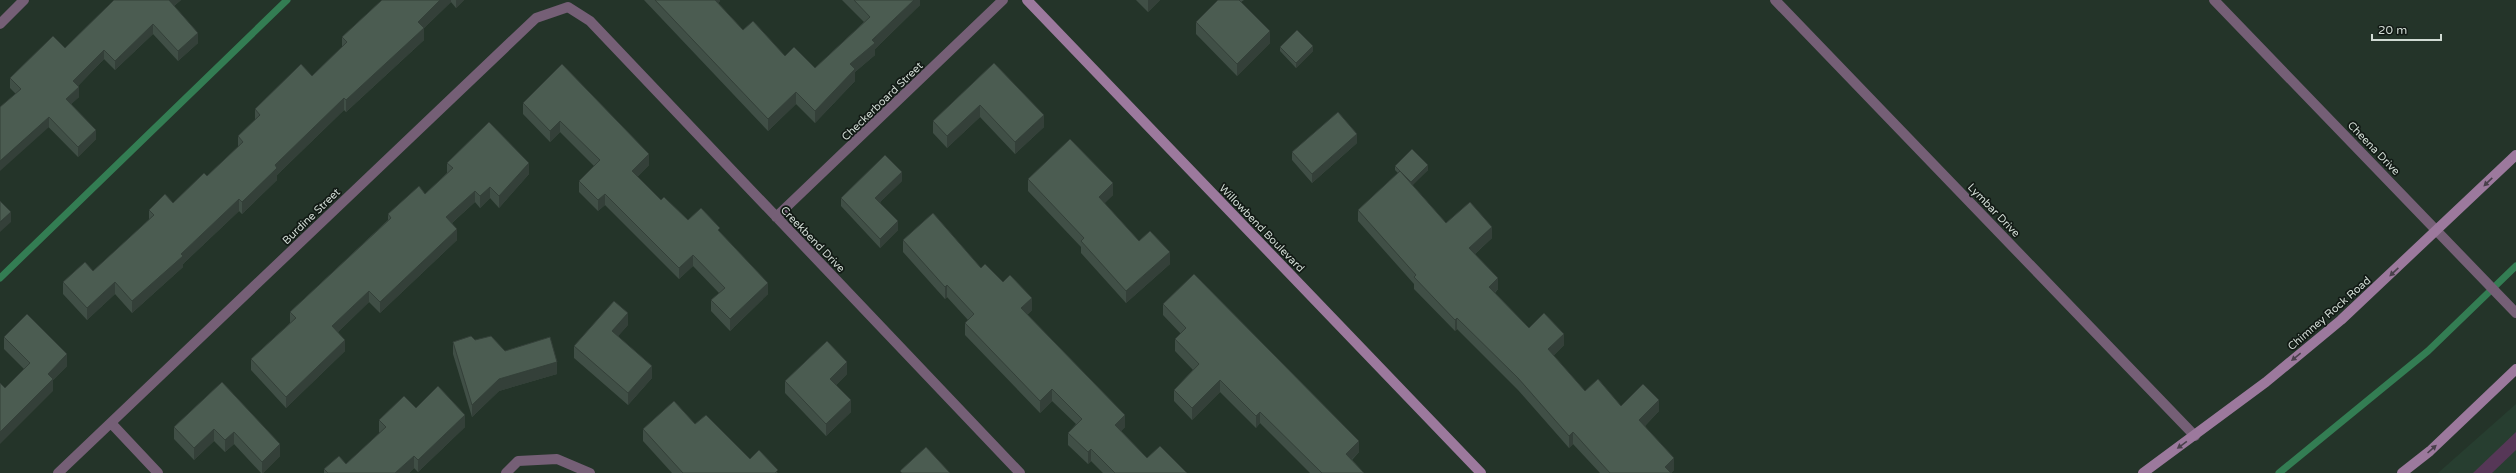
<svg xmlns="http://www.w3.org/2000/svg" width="2516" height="473" font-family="'Varela Round',sans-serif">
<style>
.built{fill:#273e30}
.green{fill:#563757}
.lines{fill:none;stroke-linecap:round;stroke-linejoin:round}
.stream{stroke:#337d53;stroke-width:7}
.street{stroke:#755f76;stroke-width:10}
.secondary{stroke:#9c799d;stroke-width:10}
.wall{fill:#404f46}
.shaded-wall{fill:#344039}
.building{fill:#4b5c51;stroke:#344039}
.oneway{fill:#49404b}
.labels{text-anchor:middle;stroke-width:3.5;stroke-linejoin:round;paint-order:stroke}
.street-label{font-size:11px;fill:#d0dad3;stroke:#121a15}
</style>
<rect width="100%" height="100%" fill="#243429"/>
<!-- built -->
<path class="built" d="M2516 404V473H2438Z"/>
<!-- green -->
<path class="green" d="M2516 432V450L2492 473H2473Z"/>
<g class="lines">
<!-- stream -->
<path class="stream" d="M0 278 287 0
M2279 473 2428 351 2516 266"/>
<!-- street -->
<path class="street" d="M1775 0 2195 436
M2214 0 2516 313
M0 24 24 0
M776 217 1003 0
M111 423 158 473
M58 473 536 18 568 7 590 21 1020 473
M506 473 518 461 557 459 590 473"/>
<!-- secondary -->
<path class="secondary" d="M1027 0 1481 473
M2143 473 2266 382 2341 320 2516 155
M2402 473 2430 451 2516 369"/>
</g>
<!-- wall -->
<path class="wall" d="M114 0H181L174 6 198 43 178 61 153 34 115 70 104 59 78 86 79 97 71 104 96 139 78 157 10 88V78L65 48Z
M382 0H464L456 8 451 2 424 28V40L346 112 344 110 277 175V180L242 214 239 211 183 264V267L132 313 115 294 87 320 63 294V282L93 271 149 220V210L173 203 207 176 238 147V136L255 120V109L312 76 342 47V37Z
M644 0H720V1L718 3 743 30 785 56 815 68 864 22 842 0H920V5L875 49V55L855 72V81L815 123 796 104 768 131Z
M1136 0H1160L1148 12Z
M1218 0H1244L1241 2 1270 43 1237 76 1196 34V22Z
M1280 47 1313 51 1296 68 1280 51Z
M994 63 1044 127 1015 154 980 117 947 148 933 133V121Z
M523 103 649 165 637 177 661 200 688 220 720 233 768 294 730 331 711 311V300L719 293 693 266 679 279 605 205 598 211 579 192V181L594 166 560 132 550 142 523 114Z
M1357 143 1312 183 1292 160V152Z
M447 163 529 174 499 208 490 198 480 208 475 202 452 223 457 240 380 313 369 302 338 332 345 351 286 408 251 370V359L290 323V312L388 220V214L425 194 447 173Z
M1395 166 1428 170 1412 185 1446 223 1492 238 1475 254 1498 289 1495 293 1529 328 1564 345 1553 356 1585 391 1621 406 1659 411 1645 426 1674 470 1671 473H1600L1573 444 1569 448 1518 390 1457 329 1455 331 1414 289V284L1358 221V210L1398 173 1395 170Z
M1028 179 1113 195 1104 203 1139 241 1170 264 1126 303 1081 253V247L1028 191Z
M902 181 880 202 898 230 880 248 841 206V198Z
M903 240 981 268 1003 282 1032 310 1027 315 1125 427 1121 431 1147 458 1187 473H1103L1091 461 1088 464 1068 445V433L1076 424 1052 401 1040 413 965 335V323L968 320 947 297 945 299 903 252Z
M1163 304 1359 452 1352 460 1364 473H1310L1260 423 1256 428 1220 392 1192 420 1174 401V390L1193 370 1175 351V339L1181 334 1163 315Z
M628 325 618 336 652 378 628 405 574 358V346Z
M4 337 67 366 53 380V391L5 388 24 369 4 349Z
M475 340 505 351 557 374 499 391 472 417 453 354V342Z
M847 374 836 385 851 412 826 436 785 393V381Z
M222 382 280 456 263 473H261L234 444 225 452 214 441 194 460 174 439V427Z
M416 408 465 427 418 472 414 468 409 473H324V469L346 464 380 433 379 432V420Z
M695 424 750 459 778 473H672L643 441V429Z"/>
<!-- shaded-wall -->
<path class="shaded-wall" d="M169 0H181L169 10Z
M440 0H451V2L418 34V22Z
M456 0H464L456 8Z
M712 0H720V1L712 8Z
M914 0H920V5L875 49V55L855 72V81L815 123V111L850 64 872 40Z
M1148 0H1160L1148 12Z
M153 24V34L115 70V61Z
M424 28V40L346 112V100Z
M1270 31V43L1237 76V64Z
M198 33V43L178 61V51Z
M1313 46V51L1296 68V63Z
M104 50V59L73 91V81Z
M79 87V97L66 109V99Z
M796 92V104L768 131V119Z
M344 98V110L277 175V180L242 214V202L275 165Z
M980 105V117L947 148V136Z
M1044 115V127L1015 154V142Z
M49 117V127L0 171V161Z
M560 121V132L550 142V131Z
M96 130V139L78 157V147Z
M1357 134V143L1312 183V174Z
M649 154V165L632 182V171Z
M529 163V174L499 208V196Z
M1428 165V170L1411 187V182Z
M902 172V181L875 207V198Z
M1113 183V195L1099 209V197Z
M490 187V198L480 208V196Z
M475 191V202L446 228V217Z
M605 194V205L598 211V200Z
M239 199V211L183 264V267L132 313V301Z
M11 212V222L0 232V222Z
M898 221V230L880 248V239Z
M1492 227V238L1469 259V248Z
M457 229V240L380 313V302Z
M1170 252V264L1126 303V291Z
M693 255V266L679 279V268Z
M1498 278V289L1489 298V287Z
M115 282V294L87 320V308Z
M768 283V294L730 331V319Z
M947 285V297L945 299V287Z
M369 291V302L332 338V326Z
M1032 298V310L1021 320V308Z
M628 313V325L612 343V331Z
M1457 318V329L1455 331V320Z
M1564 334V345L1548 361V349Z
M345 340V351L286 408V397Z
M67 354V366L53 380V391L0 444V432L48 374Z
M557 362V374L499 391 472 417V405L499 379Z
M847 362V374L830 391V379Z
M652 366V378L628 405V393Z
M1220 380V392L1192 420V408Z
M1052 389V401L1040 413V401Z
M851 400V412L826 436V424Z
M1659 400V411L1639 432V420Z
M1260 412V423L1256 428V416Z
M465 415V427L418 472V460Z
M1125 415V427L1115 437V425Z
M214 429V441L194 460V448Z
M234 432V444L225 452V440Z
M1573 432V444L1569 448V436Z
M1359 441V452L1346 465V454Z
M280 444V456L263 473H262V462Z
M1091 449V461L1088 464V452Z
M414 456V468L409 473H395Z
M1674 458V470L1671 473 1665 467Z"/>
<!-- building -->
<path class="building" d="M114 0H170H169L198 33 178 51 153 24 115 61 104 50 73 81 79 87 66 99 96 130 78 147 49 117 0 161V107L21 89 10 78 53 36 65 48Z
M382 0H440L418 22 424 28 346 100 344 98 275 165 277 168 242 202 239 199 181 254 183 256 132 301 115 282 87 308 63 282 85 262 93 271 154 215 149 210 165 194 173 203 204 173 207 176 243 142 238 136 260 115 255 109 301 64 312 76 347 42 342 37Z
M655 0H715L743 30 753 21 785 56 794 47 815 68 870 17 854 0H914L872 40 875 43 850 64 855 69 815 111 796 92 768 119Z
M1218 0H1239L1270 31 1237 64 1196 22Z
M1297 30 1313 46 1296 63 1280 47Z
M994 63 1044 115 1015 142 980 105 947 136 933 121Z
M562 64 649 154 632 171 661 200 664 197 688 220 701 208 720 228 718 230 768 283 730 319 711 300 725 288 693 255 679 268 605 194 598 200 579 181 600 160 560 121 550 131 523 103Z
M1338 112 1357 134 1312 174 1292 152Z
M489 122 529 163 499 196 490 187 480 196 475 191 446 217 457 229 380 302 369 291 332 326 345 340 286 397 251 359 296 318 290 312 391 218 388 214 419 186 425 194 453 168 447 163Z
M1070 139 1113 183 1099 197 1139 241 1150 231 1170 252 1126 291 1081 241 1084 238 1028 179Z
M1412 149 1428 165 1411 182 1395 166Z
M885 155 902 172 875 198 898 221 880 239 841 198Z
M1400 171 1446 223 1470 202 1492 227 1469 248 1498 278 1489 287 1529 328 1544 313 1564 334 1548 349 1585 391 1598 379 1621 406 1643 384 1659 400 1639 420 1674 458 1665 467 1671 473H1610L1573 432 1569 436 1518 378 1457 318 1455 320 1414 277 1416 275 1358 210Z
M0 201 11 212 0 222Z
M933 213 981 268 985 264 1003 282 1010 275 1032 298 1021 308 1125 415 1115 425 1147 458 1160 446 1187 473H1115L1091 449 1088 452 1068 433 1082 419 1052 389 1040 401 965 323 974 314 947 285 945 287 903 240Z
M1194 274 1359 441 1346 454 1364 473H1322L1260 412 1256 416 1220 380 1192 408 1174 390 1199 364 1175 339 1186 328 1163 304Z
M614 301 628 313 612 331 652 366 628 393 574 346Z
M27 314 67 354 48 374 53 379 0 432V383L5 388 30 363 4 337Z
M471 336 475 340 491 336 505 351 550 337 557 362 499 379 472 405 453 342Z
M827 341 847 362 830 379 851 400 826 424 785 381Z
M222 382 280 444 262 462 234 432 225 440 214 429 194 448 174 427Z
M438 386 465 415 418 460 414 456 395 473H328L324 469 339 456 346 464 386 427 379 420 404 396 416 408Z
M674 401 695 424 706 415 750 459 759 450 778 470 775 473H683L643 429Z
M926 447 950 473H902L900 471Z"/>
<!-- one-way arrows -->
<defs><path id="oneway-solid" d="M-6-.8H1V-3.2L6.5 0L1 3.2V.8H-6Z"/></defs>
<g class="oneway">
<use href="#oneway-solid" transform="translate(2488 182) rotate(136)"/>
<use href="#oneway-solid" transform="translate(2394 272) rotate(137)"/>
<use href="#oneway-solid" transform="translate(2296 357) rotate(141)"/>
<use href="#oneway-solid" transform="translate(2182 445) rotate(144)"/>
<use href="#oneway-solid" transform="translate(2432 449) rotate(-42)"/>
</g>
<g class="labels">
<!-- street labels -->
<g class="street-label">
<text transform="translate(882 101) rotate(-44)" y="4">Checkerboard Street</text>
<text transform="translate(2374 148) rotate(46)" y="4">Cheena Drive</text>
<text transform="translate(1994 210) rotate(46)" y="4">Lymbar Drive</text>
<text transform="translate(311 216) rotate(-44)" y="4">Burdine Street</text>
<text transform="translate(1262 228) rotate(46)" y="4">Willowbend Boulevard</text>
<text transform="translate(813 239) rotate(46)" y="4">Creekbend Drive</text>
<text transform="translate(2329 313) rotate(-41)" y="4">Chimney Rock Road</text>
</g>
</g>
<!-- scale -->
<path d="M2372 34v6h69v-6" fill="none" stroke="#d0dad3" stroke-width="2"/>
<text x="2378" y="34" font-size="12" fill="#d0dad3" stroke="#121a15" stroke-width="3" paint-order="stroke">20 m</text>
</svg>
